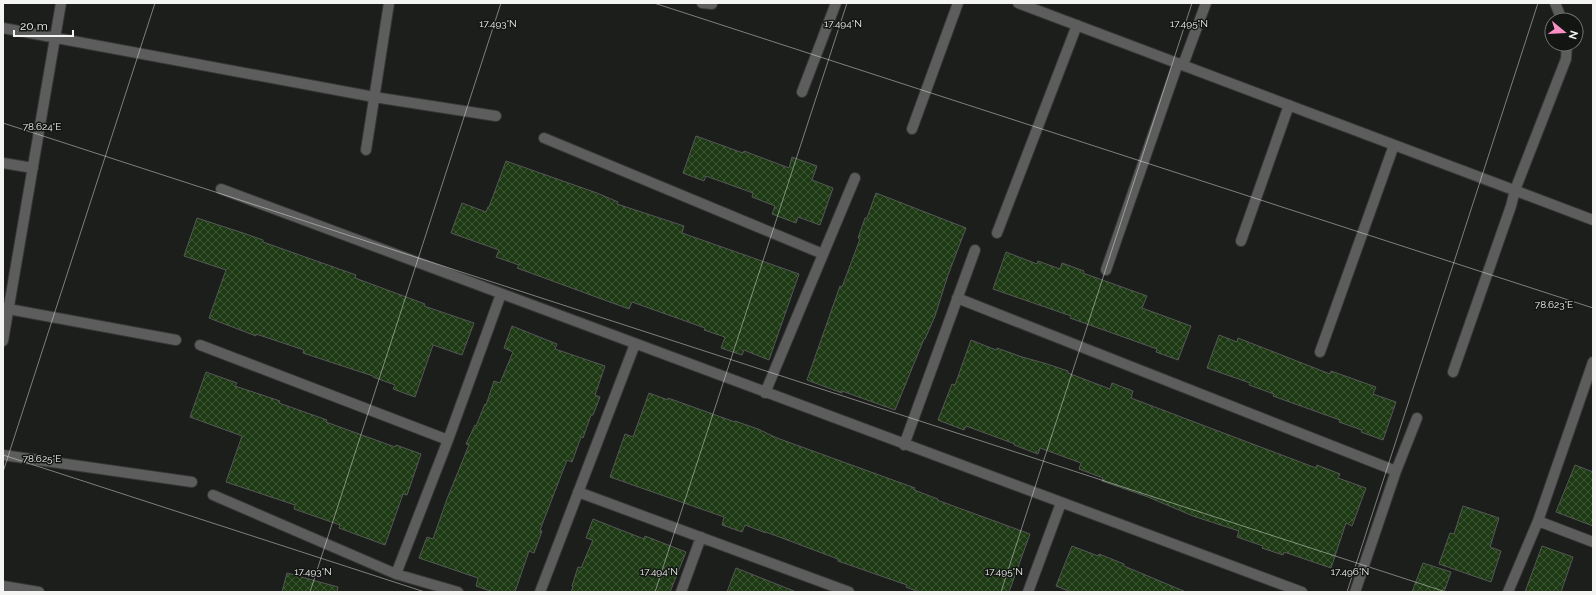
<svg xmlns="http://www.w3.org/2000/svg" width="1596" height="595" font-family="Raleway,sans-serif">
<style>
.building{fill:url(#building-cross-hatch);stroke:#565856}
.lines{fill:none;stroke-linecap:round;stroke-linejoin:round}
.street-casing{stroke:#363836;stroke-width:12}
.street{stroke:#5c5d5c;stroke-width:10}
.ticks{fill:none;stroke:#f4f5f3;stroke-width:1;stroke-opacity:0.45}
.ticks-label{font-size:10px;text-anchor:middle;fill:#f4f5f3;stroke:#131513;stroke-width:3;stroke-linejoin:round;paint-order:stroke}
</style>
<defs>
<pattern id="building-cross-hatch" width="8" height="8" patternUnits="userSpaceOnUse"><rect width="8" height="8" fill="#1d3a14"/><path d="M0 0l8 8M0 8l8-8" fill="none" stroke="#3e5737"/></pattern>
</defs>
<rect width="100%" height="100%" fill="#1c1e1c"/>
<!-- building -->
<path class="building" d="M696 136 743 153 744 151 789 168 792 157 817 166 812 180 833 188 820 225 798 217 796 223 772 214 775 206 752 197 753 193 706 176 704 181 683 173Z
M506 161 597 193 618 202 617 204 684 226 682 233 799 274 769 360 744 350 742 355 721 348 725 337 704 330 705 328 632 302 629 309 517 268 519 265 496 257 499 250 451 233 462 203 486 212 488 207H489Z
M876 193 966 228 948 275 935 316 925 339H924L895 410 842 391V393L807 380 840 286 842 287 860 239 858 238 865 218H867Z
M197 218 243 233 263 240V242L356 275 355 278 425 304 424 306 474 323 462 355 433 345 415 397 393 389 395 385 373 377V376L303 353 304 350 256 334V336L209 318 226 270 184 256Z
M1006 252 1037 264 1038 261 1060 269 1062 263 1084 271 1083 273 1147 296 1142 308 1191 326 1178 360 1156 352 1157 349 1070 318 1071 316 993 289Z
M512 326 557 344 555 349 605 366 595 395 600 397 593 415H591L583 438 581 437 572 462 567 460 540 530 542 531 534 553 529 551 515 592H493L476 586 478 578 419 558 427 537 433 539 447 499 469 445 466 444 475 425 476 426 485 404 486 405 494 381 500 383 513 352 504 348Z
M1219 335 1237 342 1238 338 1330 374 1331 371 1376 387 1373 394 1396 402 1383 440 1361 432 1362 430 1339 422 1340 420 1273 396 1274 394 1249 385 1250 383 1207 368Z
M971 340 996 350 997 348 1022 357 1044 363 1068 371V373L1110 389 1112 383 1133 391 1131 398 1316 468 1317 465 1340 474 1338 478 1366 488 1352 526 1346 523 1331 568 1284 552 1283 555 1262 548 1263 546 1237 537 1239 531 1193 516 1148 497 1102 481 1103 478 1079 469 1081 463 1040 448 1038 454 1014 445 1015 444 966 426 964 430 938 420 952 384 955 385Z
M206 372 237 383 235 386 280 401 279 403 327 420 326 422 395 447 396 445 421 454 407 495 403 494 385 545 339 528 340 525 294 509 295 505 226 482 242 436 190 417Z
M649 393 668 400V398L735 422V421L758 429 777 438 915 488 914 490 938 499 937 500 1030 534 1009 592H919L906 587 907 585 838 561V559L766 532V533L745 525 742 532 722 525 724 517 610 477 625 434 633 437Z
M1575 465 1593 472V526L1556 512Z
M1463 506 1499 518 1490 547 1501 551 1491 582 1439 564 1450 533 1454 534Z
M593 519 644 539 645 536 686 552 670 592H571L573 586H572L578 567 581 568 593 540 586 538Z
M1072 546 1098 556 1099 554 1124 564V566L1186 592H1071L1056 586Z
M1542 546 1573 557 1561 592H1525Z
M1423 563 1451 572 1444 592H1412Z
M736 568 794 591V592H727Z
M287 573 338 587 337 592H282Z"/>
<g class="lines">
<!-- street casing -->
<g class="street-casing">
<path id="street" d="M702 3 712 4V3
M1018 3 1593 220
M1555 3 1562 20
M3 28 374 97 496 116
M1183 65 1206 3
M802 92 836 3
M912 129 958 3
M544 138 823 254
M366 150 389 3
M3 163 33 168
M221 189 1302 592
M997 233 1077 25
M1241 241 1289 105
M1106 270 1178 63
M957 298 1396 471 1355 592
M3 308 176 340
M3 341 61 3
M200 345 448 440
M1320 352 1394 145
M1453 372 1511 206 1515 190 1566 59 1567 44
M765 393 855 178
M904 445 975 250
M3 455 192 482
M1396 471 1417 418
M578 492 849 592
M213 495 396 574 458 592
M1538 521 1593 362
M396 574 448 440 501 294
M3 586 39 592
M540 592 635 344
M681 592 701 537
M1028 592 1061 503
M1508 592 1538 521 1593 542"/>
</g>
<!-- street -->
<use href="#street" class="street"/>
</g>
<!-- ticks -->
<path class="ticks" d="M654 3 1593 308M3 123 1446 592M3 455 425 592M3 472 155 3M310 592 501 3M655 592 847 3M1001 592 1192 3M1347 592 1538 3"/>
<g class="ticks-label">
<text x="498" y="27">17.493°N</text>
<text x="843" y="27">17.494°N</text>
<text x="1189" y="27">17.495°N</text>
<text x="42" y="130">78.624°E</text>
<text x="1554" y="308">78.623°E</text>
<text x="42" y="462">78.625°E</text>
<text x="313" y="575">17.493°N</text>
<text x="659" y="575">17.494°N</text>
<text x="1004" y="575">17.495°N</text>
<text x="1350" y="575">17.496°N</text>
</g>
<!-- border -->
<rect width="1596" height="595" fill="none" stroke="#f4f5f3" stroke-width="8"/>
<!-- north arrow -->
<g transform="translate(1564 32) rotate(108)"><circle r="19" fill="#131513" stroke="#6d6f6d"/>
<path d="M0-3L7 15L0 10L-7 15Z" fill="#fa8fc6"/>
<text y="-6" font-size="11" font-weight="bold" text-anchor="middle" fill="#f4f5f3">N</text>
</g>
<!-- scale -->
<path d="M14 30v6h59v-6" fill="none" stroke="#f4f5f3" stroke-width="2"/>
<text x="20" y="30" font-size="12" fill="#f4f5f3" stroke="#131513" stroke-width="3" paint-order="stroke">20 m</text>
</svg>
